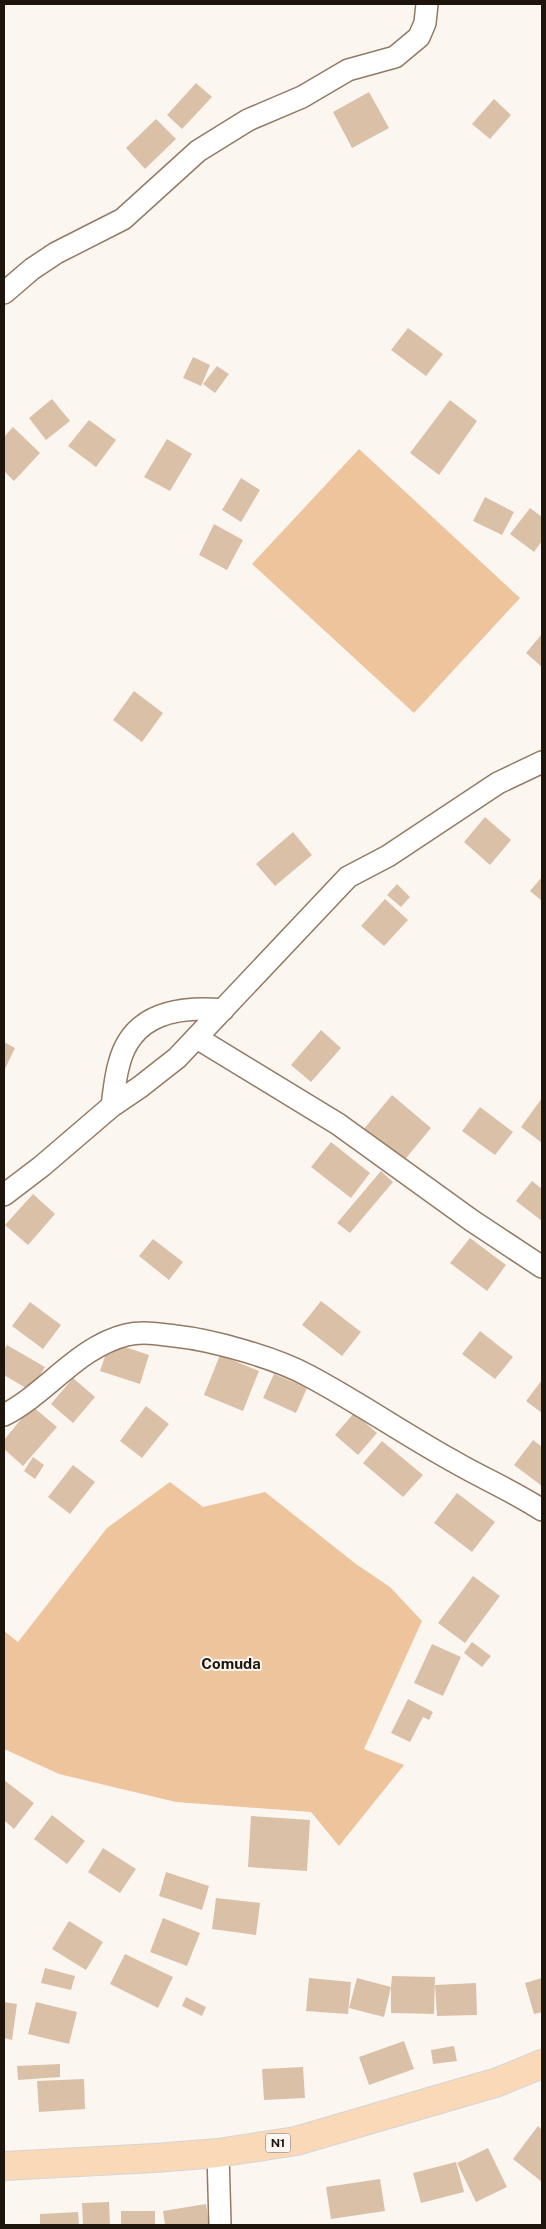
<svg xmlns="http://www.w3.org/2000/svg" width="546" height="2229" font-family="'Public Sans',sans-serif">
<style>
.green{fill:#eec49d}
.building{fill:#dbc0a8}
.lines{fill:none;stroke-linecap:round;stroke-linejoin:round}
.minor-casing{stroke:#937a63;stroke-width:24}
.primary-casing{stroke:#d6d5d3;stroke-width:30}
.minor{stroke:#fff;stroke-width:21}
.primary{stroke:#fad9b9;stroke-width:28}
.labels{text-anchor:middle;stroke-width:4;stroke-linejoin:round;paint-order:stroke}
.shield{fill:#fcf6f1;stroke:#615851;stroke-width:1}
.shield-label{font-size:12px;font-weight:bold;fill:#1e150c}
.neighbourhood-label{font-size:15px;font-weight:bold;fill:#1e150c;stroke:#fcf6f1}
</style>
<rect width="100%" height="100%" fill="#fcf6f1"/>
<!-- green -->
<path class="green" d="M359 449 520 598 414 713 252 564Z
M170 1482 203 1507 265 1492 356 1564 390 1587 422 1621 364 1749 404 1765 339 1846 311 1812 176 1802 59 1774 4 1749V1631L18 1642 107 1528Z"/>
<!-- building -->
<path class="building" d="M196 83 212 97 182 129 167 115Z
M369 92 389 128 352 148 333 112Z
M494 99 511 115 490 139 472 124Z
M156 119 176 139 145 169 126 148Z
M408 328 443 354 426 376 391 350Z
M193 357 210 365 201 386 183 378Z
M217 366 229 374 215 393 203 384Z
M52 399 70 421 46 440 29 418Z
M450 400 477 421 439 475 410 453Z
M89 420 116 440 96 467 68 446Z
M13 427 40 453 14 481 4 471V437Z
M167 439 192 454 170 491 144 477Z
M241 478 260 490 241 522 222 510Z
M485 497 514 512 502 535 473 521Z
M530 508 542 517V541L534 552 510 534Z
M214 524 243 540 227 570 199 555Z
M542 634V667L526 653Z
M134 691 163 713 142 742 113 720Z
M485 817 511 840 490 865 464 842Z
M293 832 312 855 275 886 256 864Z
M542 877V901L530 891Z
M397 884 410 897 401 907 387 895Z
M385 899 408 920 384 946 361 926Z
M321 1030 341 1048 311 1082 291 1065Z
M4 1042 15 1048 4 1071Z
M392 1095 431 1128 402 1163 363 1130Z
M542 1098V1143L521 1127Z
M480 1107 513 1132 495 1155 462 1131Z
M331 1142 370 1173 351 1198 311 1167Z
M381 1171 393 1182 350 1233 337 1223Z
M532 1181 542 1189V1221L516 1201Z
M33 1194 55 1214 28 1245 5 1225Z
M470 1238 506 1265 487 1291 450 1263Z
M153 1239 183 1262 169 1280 139 1256Z
M321 1301 361 1332 342 1356 302 1325Z
M30 1302 61 1325 43 1349 12 1326Z
M480 1331 513 1357 495 1379 462 1354Z
M110 1342 149 1355 140 1384 100 1371Z
M7 1345 45 1367 31 1391 4 1375V1350Z
M220 1355 259 1371 243 1411 204 1395Z
M274 1374 307 1388 296 1413 263 1398Z
M73 1378 95 1397 73 1423 51 1404Z
M542 1380V1413L526 1401Z
M32 1406 57 1427 23 1466 4 1449V1440Z
M146 1406 169 1424 142 1458 120 1441Z
M354 1413 377 1433 358 1455 335 1435Z
M533 1440 542 1447V1486L514 1465Z
M382 1441 423 1475 403 1497 363 1463Z
M33 1457 44 1465 35 1479 24 1471Z
M73 1465 95 1482 70 1514 48 1497Z
M457 1493 495 1522 472 1552 434 1523Z
M473 1576 500 1596 465 1643 438 1623Z
M472 1642 491 1656 482 1667 464 1653Z
M432 1644 461 1657 443 1696 414 1683Z
M408 1699 433 1712 429 1720 423 1717 410 1742 391 1733Z
M4 1780 34 1803 14 1829 4 1820Z
M52 1815 85 1841 67 1864 34 1839Z
M251 1816 310 1820 307 1871 248 1867Z
M103 1848 136 1869 120 1893 88 1872Z
M166 1872 209 1886 202 1910 159 1896Z
M216 1898 260 1903 256 1935 212 1929Z
M163 1918 200 1933 187 1966 150 1952Z
M69 1921 103 1942 86 1970 52 1949Z
M125 1954 173 1977 158 2008 110 1984Z
M45 1968 75 1976 71 1990 41 1983Z
M392 1976 435 1977 434 2014 391 2013V1987L384 2017 349 2008 357 1978 391 1987Z
M309 1978 351 1982 348 2014 306 2011Z
M542 1978V2012L534 2014 525 1983Z
M476 1983 477 2015 437 2016 435 1985Z
M186 1997 206 2007 202 2016 182 2006Z
M4 2002 17 2004 12 2040 4 2038Z
M36 2002 77 2012 69 2044 28 2034Z
M404 2041 414 2069 369 2085 359 2057Z
M454 2046 457 2061 433 2064 431 2050Z
M60 2064V2077L18 2080 17 2066Z
M303 2067 305 2098 264 2100 262 2069Z
M84 2079 85 2109 39 2112 37 2081Z
M538 2126 542 2130V2182L513 2159Z
M488 2148 507 2187 476 2202 457 2163Z
M456 2162 464 2192 421 2203 413 2173Z
M380 2179 385 2211 331 2219 326 2187Z
M109 2202 110 2225H83L82 2203Z
M206 2204 209 2225H165L163 2211Z
M121 2211H155V2225H121Z
M78 2212 79 2225H40V2214Z"/>
<g class="lines">
<!-- minor casing -->
<g class="minor-casing">
<path id="minor" d="M4 293 32 269 56 253 123 219 198 151 248 120 302 97 348 70 395 57 419 37 425 23 427 4
M197 1038 338 1124 471 1220 542 1267
M112 1106C114 1092 115 1078 119 1064 132 1013 178 1006 223 1010
M4 1195 42 1166 112 1106 140 1087 177 1058 348 877 388 856 498 783 542 762
M4 1415C47 1393 78 1347 126 1335 142 1331 160 1334 175 1336 213 1340 276 1358 309 1376 358 1402 404 1434 453 1461 482 1478 513 1491 542 1510
M218 2153 220 2225"/>
</g>
<!-- primary casing -->
<g class="primary-casing">
<path id="primary" d="M4 2166 155 2158 218 2153 296 2141 498 2082 542 2064"/>
</g>
<!-- minor -->
<use href="#minor" class="minor"/>
<!-- primary -->
<use href="#primary" class="primary"/>
</g>
<g class="labels">
<!-- shield labels -->
<rect class="shield" x="265.5" y="2133.5" width="25" height="19" rx="4"/>
<g class="shield-label">
<text x="278" y="2147">N1</text>
</g>
<!-- neighbourhood labels -->
<g class="neighbourhood-label">
<text x="231" y="1669">Comuda</text>
</g>
</g>
<!-- border -->
<rect width="546" height="2229" fill="none" stroke="#1e150c" stroke-width="10"/>
</svg>
